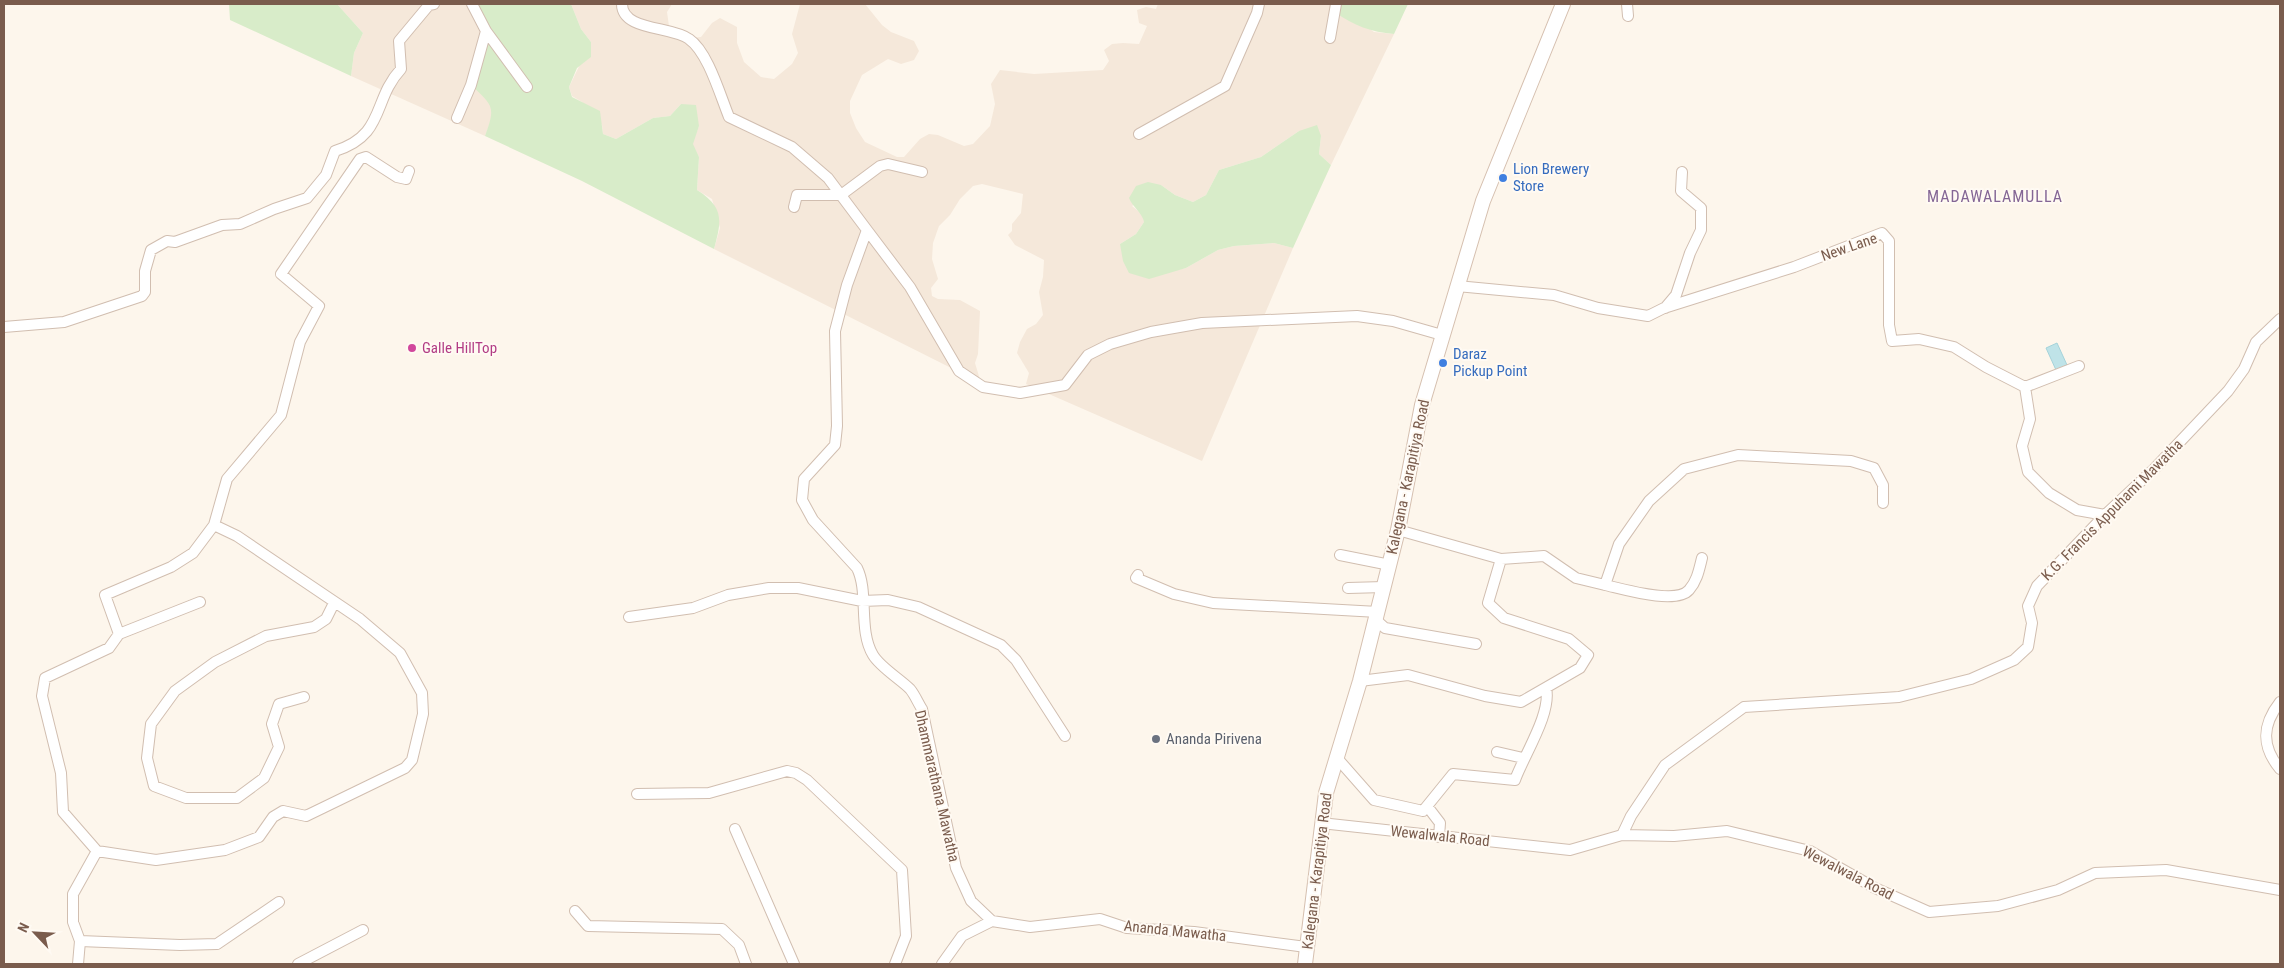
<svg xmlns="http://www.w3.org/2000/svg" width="2284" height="968" font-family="'Roboto Condensed',sans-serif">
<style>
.residential{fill:#f5e8da}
.green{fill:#d8ecc9}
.water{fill:#bfe3e8;stroke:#a5d3da}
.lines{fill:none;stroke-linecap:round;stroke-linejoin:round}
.street-casing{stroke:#d1beb0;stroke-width:12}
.secondary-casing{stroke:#d6c0b0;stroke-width:16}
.street{stroke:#fff;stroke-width:10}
.secondary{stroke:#fff;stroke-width:14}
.shop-dot{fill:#3f7fe0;stroke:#fffaf3;stroke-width:2}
.hotel-dot{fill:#d1479c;stroke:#fffaf3;stroke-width:2}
.worship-dot{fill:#6b7280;stroke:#fffaf3;stroke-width:2}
.labels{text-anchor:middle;stroke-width:4;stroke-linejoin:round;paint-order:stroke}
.shop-label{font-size:15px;fill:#366cbe;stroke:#fffaf3;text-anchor:start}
.street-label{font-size:15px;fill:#7a5c4d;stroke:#fffaf3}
.hotel-label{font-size:15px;fill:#b23c85;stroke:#fffaf3;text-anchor:start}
.worship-label{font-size:15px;fill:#5b616d;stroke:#fffaf3;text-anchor:start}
.neighbourhood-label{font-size:16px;letter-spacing:1px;fill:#846695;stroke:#fffaf3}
</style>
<rect width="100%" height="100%" fill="#fdf6ec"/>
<!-- residential -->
<path class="residential" d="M337 4H472L483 22 493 116 485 136 351 76 354 53 363 33Z
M571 4H672L667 12 669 26 689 38 701 37 712 23 720 18 737 27V43L744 62 761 77 774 79 792 64 798 53 792 34 800 4H865L882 25 891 32 914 41 919 51 914 60 901 64 888 59 862 75 850 101V113L856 128 865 142 897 157H904L920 139 929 134 938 135 964 146 973 144 990 126 995 104 991 84 1000 70 1034 74 1103 70 1109 61 1104 50 1112 44 1123 43 1139 44 1147 26 1139 23 1137 10 1146 7 1156 9 1158 4H1336L1374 32 1394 34 1331 165 1319 154 1321 136 1299 131 1261 157 1219 170 1206 195 1193 202 1175 195 1161 185 1132 206 1143 215 1144 222 1136 234 1120 244 1172 271 1186 268 1218 250 1234 246 1274 243 1293 248 1202 461 1026 384 1029 373 1017 353 1020 342 1027 329 1036 324 1043 315 1039 292 1043 277 1044 260 1015 245 1008 235 1012 231V224L1021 213 1023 194 982 184 973 186 960 199 950 215 939 226 933 243 932 259 938 279 931 288 932 296 938 299 960 300 980 311 978 354 975 363 981 383 714 249 720 228 712 199 697 190 699 157 692 144 699 126 681 104 670 116 653 118 616 139 603 134 602 125 582 102 572 96 569 87 591 42 581 29Z"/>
<!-- green -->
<path class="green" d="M229 4H337L363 33 354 53 351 76 230 20Z
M472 4H571L581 29 591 42V57L577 68 569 87 572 97 600 111 603 134 616 139 653 118 670 116 681 104 696 105 699 126 693 144 699 157 697 190C724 207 722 220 714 249L582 181 485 136C496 106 493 106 471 85L486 31Z
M1336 4H1408L1394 34C1371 32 1354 26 1335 12Z
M1317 125 1321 136 1319 154 1331 165 1293 248 1274 243 1234 246 1218 250 1186 268 1149 279 1129 273 1123 261 1120 244 1136 234 1144 222C1142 212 1133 208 1129 198L1136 186 1148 182 1161 185 1175 195 1193 202 1206 195 1219 170 1261 157 1299 131Z"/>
<!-- water -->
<path class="water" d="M2057 343 2067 365 2056 370 2046 348Z"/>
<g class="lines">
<!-- street casing -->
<g class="street-casing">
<path id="street" d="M622 4C622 31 671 26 689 39 708 52 720 95 729 117L792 147 828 178 867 230 847 285 835 331 837 426 835 445 804 479 802 500 813 520 857 568C869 592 858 630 873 655 880 667 900 679 910 689 915 695 918 703 922 709L956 868 971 901 992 921
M1627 4 1628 16
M486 31 527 87
M1330 38 1336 4
M457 118 471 85 486 31 472 4
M1139 134 1225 86 1257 13 1259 4
M360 159 366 157 397 177 406 179 409 171
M794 207 797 195H841L880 166 888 164 922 172
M867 230 910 287 959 371 983 387 1020 393 1065 385 1088 355 1110 344 1151 332 1202 323 1357 316 1393 321 1442 335
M1457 286 1554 295 1598 308 1648 316 1664 308 1794 267 1882 233 1889 241V325L1892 341 1919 339 1954 347 1986 367 2025 387 2030 419 2022 446 2028 472 2049 493 2077 510 2105 515
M1665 308 1676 295 1690 253 1701 230V208L1681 191 1682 172
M4 327 64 322 142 296 145 292V271L151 250 167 241 175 242 222 225 240 224 274 209 307 198 326 175 335 151C386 135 372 100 401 69L399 41 429 5 434 4
M2025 387 2079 366
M1398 530 1501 559
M1340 555 1390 565
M1138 575 1136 578 1174 594 1213 603 1378 612
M1605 585C1623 589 1676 605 1689 590 1697 581 1699 570 1702 558
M1348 588 1384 587
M629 617 693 608 728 595 769 588H798L862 601 888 600 918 607 1001 645 1016 660 1065 736
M1376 620 1385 628 1476 644
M119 634 200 602
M1360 681 1408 675 1485 696 1521 702 1580 668 1588 655 1569 639 1504 618 1488 603 1501 559 1544 556 1576 578 1605 585 1619 544 1649 501 1684 469 1738 455 1851 461 1874 468 1883 485V503
M304 697 279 704 272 724 279 747 264 778 237 798H186L154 786 147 758 151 724 175 691 215 662 266 636 314 627 326 619 334 603
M2280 702C2262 725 2261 746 2280 769
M1497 752 1523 758
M1337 758 1374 800 1423 811 1453 774 1515 780C1524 755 1552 713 1546 688
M637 794 709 793 787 771 796 773 807 780 902 870 906 936 895 964
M1427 806 1440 823 1439 837
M1321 823 1570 850 1622 835 1674 836 1727 831 1810 851 1875 888 1929 912 1998 906 2058 890 2095 873 2166 870 2280 890
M735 829 794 964
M1622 835 1631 816 1665 765 1744 707 1899 697 1971 679 2014 660 2028 647 2032 623 2028 606 2037 586 2105 515 2155 468 2228 391 2244 369 2256 342 2280 319
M97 851 63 812 61 773 42 696 45 678 109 648 119 634 105 595 171 567 193 553 214 525 227 479 281 415 300 342 319 306 281 274 360 159
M575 911 588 926 722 929 739 945 746 964
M80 941 180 945 217 944 279 902
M78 964 80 941 73 922V894L97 851 156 860 225 850 259 837 273 817 283 811 306 816 405 768 412 760 423 714 422 693 400 653 360 619 237 536 214 525
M298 964 363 930
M942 964 962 936 992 921 1030 927 1100 919 1127 928 1194 932 1306 947"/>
</g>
<!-- secondary casing -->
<g class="secondary-casing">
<path id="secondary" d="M1305 964 1326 793 1360 681 1398 530 1422 405 1483 201 1563 4"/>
</g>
<!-- street -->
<use href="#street" class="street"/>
<!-- secondary -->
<use href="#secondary" class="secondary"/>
</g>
<!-- markers -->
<g class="shop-dot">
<circle cx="1503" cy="178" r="5"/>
<circle cx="1443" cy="363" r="5"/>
</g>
<circle class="hotel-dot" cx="412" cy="348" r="5"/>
<circle class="worship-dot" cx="1156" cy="739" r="5"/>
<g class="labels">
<!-- shop labels -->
<g class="shop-label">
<text x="1513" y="174">Lion Brewery<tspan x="1513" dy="17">Store</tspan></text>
<text x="1453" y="359">Daraz<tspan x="1453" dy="17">Pickup Point</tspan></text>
</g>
<!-- street labels -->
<g class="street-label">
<text transform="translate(1849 247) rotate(-19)" y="5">New Lane</text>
<text transform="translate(1408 477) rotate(-78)" y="5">Kalegana - Karapitiya Road</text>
<text transform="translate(2112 510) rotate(-45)" y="5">K.G. Francis Appuhami Mawatha</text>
<text transform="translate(937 786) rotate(77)" y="5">Dhammarathana Mawatha</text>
<text transform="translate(1440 836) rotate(6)" y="5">Wewalwala Road</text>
<text transform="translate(1317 871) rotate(-83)" y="5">Kalegana - Karapitiya Road</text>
<text transform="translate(1848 873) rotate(27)" y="5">Wewalwala Road</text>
<text transform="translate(1175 931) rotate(6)" y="5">Ananda Mawatha</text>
</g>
<!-- hotel labels -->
<g class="hotel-label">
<text x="422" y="353">Galle HillTop</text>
</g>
<!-- worship labels -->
<g class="worship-label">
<text x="1166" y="744">Ananda Pirivena</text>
</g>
<!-- neighbourhood labels -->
<g class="neighbourhood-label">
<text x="1995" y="202">MADAWALAMULLA</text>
</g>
</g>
<!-- border -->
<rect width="2284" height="968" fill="none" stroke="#7a5c4d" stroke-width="10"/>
<!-- north arrow -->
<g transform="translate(35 933) rotate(295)" stroke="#fffaf3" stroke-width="4" paint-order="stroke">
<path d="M0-4L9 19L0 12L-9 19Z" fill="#7a5c4d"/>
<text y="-8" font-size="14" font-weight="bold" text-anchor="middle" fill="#7a5c4d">N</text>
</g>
</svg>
